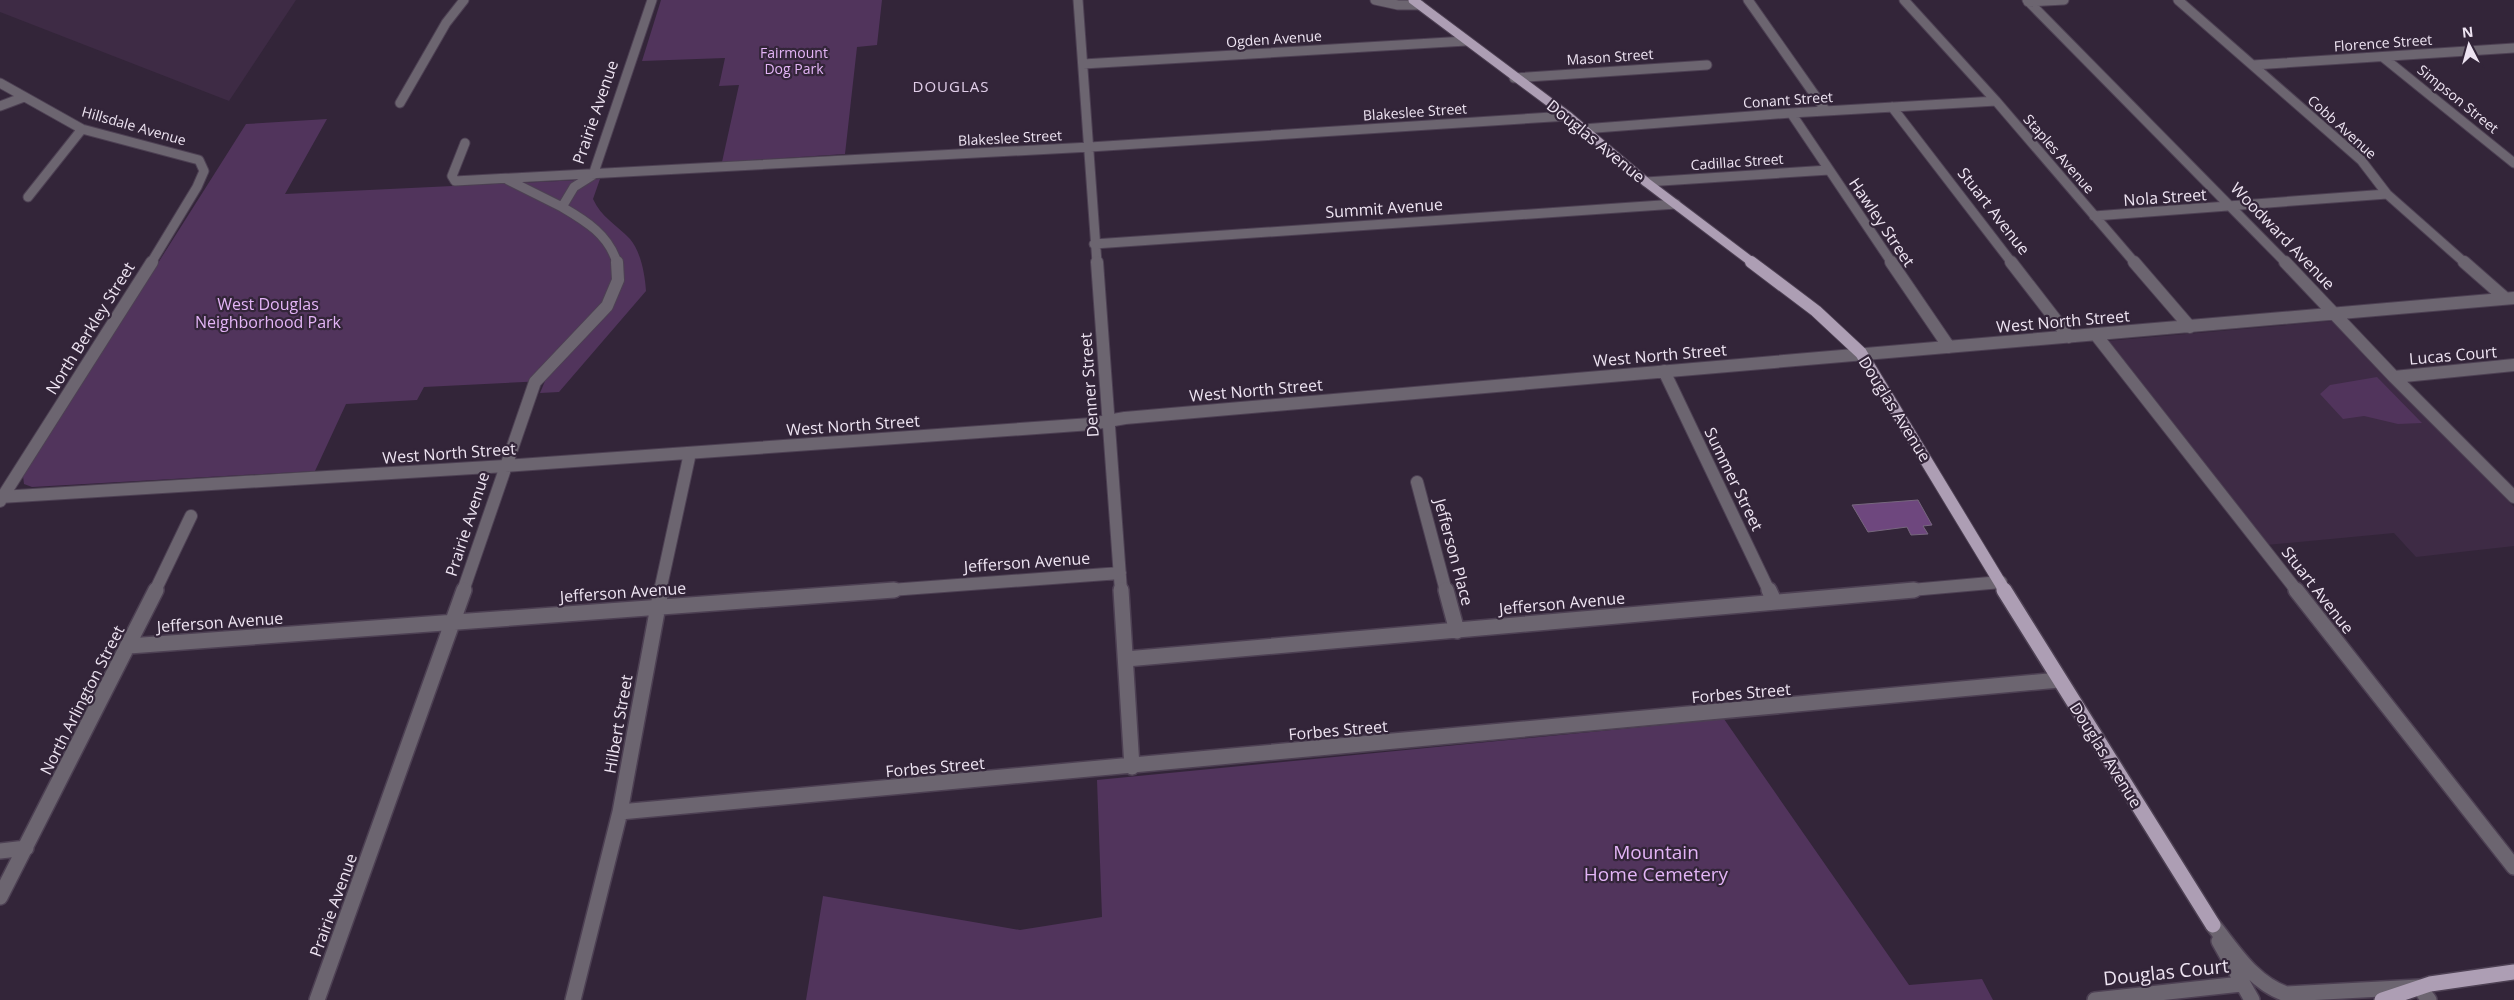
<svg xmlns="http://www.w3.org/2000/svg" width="2514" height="1000" font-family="'Open Sans',sans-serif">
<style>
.built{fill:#3e2b45}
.green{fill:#51345c}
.building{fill:#6e477e;stroke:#77677e}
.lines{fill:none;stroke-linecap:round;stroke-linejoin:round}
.minor-far2-casing{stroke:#4d4053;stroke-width:11}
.minor-far1-casing{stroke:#4d4053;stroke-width:14}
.minor-casing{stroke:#4d4053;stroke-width:18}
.major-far2-casing{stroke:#4d4053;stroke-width:11}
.major-far1-casing{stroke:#4d4053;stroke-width:14}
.major-casing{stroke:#4d4053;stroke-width:18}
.minor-far2{stroke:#6c6570;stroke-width:9}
.minor-far1{stroke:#6c6570;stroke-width:12}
.minor{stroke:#6c6570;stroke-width:15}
.major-far2{stroke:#ad9eb4;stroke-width:9}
.major-far1{stroke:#ad9eb4;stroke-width:12}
.major{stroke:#ad9eb4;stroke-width:15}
.labels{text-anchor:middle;stroke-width:4.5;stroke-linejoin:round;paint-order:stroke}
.far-street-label{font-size:14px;fill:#eee4f2;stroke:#332539}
.far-park-label{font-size:14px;fill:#e3b4f6;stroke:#332539}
.far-neighbourhood-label{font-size:15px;letter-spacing:1px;fill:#e1cee9;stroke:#332539}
.street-label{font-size:16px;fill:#eee4f2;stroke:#332539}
.park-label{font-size:16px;fill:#e3b4f6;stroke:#332539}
.near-park-label{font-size:19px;fill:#e3b4f6;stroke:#332539}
.near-street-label{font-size:19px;fill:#eee4f2;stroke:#332539}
</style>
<rect width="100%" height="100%" fill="#332539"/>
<!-- built -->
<path class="built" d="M0 0H296L229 101 0 12Z
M2332 321 2514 507V546L2416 557 2394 533 2266 545 2107 341Z"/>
<!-- green -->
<path class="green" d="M661 0H882L877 45 857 47 845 154 722 162 739 85 719 86 725 58 642 61Z
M327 119 285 194 600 179 593 199C601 217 617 225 630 239 641 252 645 275 646 291L559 392 540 393 545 381 424 387 417 400 346 404 315 471 32 487 24 484 23 476 246 124Z
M2377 377 2422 423 2398 424 2364 416 2343 419 2320 394 2330 385Z
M1724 719 1909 985 1982 979 1993 1000H806L823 896 1020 930 1102 917 1097 780Z"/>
<!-- building -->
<path class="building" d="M1918 500 1932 525 1923 526 1928 534 1911 535 1907 527 1868 532 1852 505Z"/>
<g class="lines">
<!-- minor-far2 casing -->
<g class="minor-far2-casing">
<path id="minor-far2" d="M1078 0 1097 263
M1375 0 1398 5H1420
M1748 0 1826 111
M1904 0 1996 101 2135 263
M2027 0 2286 263
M2178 0 2361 160 2387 194 2465 263
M2028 2 2064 0
M2384 58 2514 163
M1083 64 1466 41
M2253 65 2514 48
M1514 78 1707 65
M0 83 82 129 199 160 204 171 197 187 151 263
M400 103 446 23 464 0
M0 106 24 97
M1892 107 2012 263
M1791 113 1892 263
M1583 129 1791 113 1996 101
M465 143 452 176 455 181 1090 147 1568 116
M508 180 562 207
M1646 182 1829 170
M28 197 82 129
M2094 216 2387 194
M1094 244 1676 204
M617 263C609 235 586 221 562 207L574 187 593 175 652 0"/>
</g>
<!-- minor-far1 casing -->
<g class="minor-far1-casing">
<path id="minor-far1" d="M1097 262 1121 591
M1891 262 1949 347
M2011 262 2069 337
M2134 262 2190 327
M2285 262 2394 377 2514 497
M2464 262 2505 298
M2096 335 2297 591
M1664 371 1769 591
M2394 377 2514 365
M1417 482 1446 591
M0 497 505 466 1091 424 1125 418 2514 298
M0 501 152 262
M155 591 191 516
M463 591 535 382 607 306 618 280 617 262
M660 591 690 453
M877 591 1120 573
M1900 591 2001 582"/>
</g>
<!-- minor casing -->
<g class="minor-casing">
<path id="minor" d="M1121 590 1132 767
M1446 590 1457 631
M1769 590 1774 601
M2296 590 2514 867
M129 646 894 590
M1126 659 1914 590
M620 812 2059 680
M0 851 26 848
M0 897 156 590
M2213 925C2234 951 2253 983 2286 994L2419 987 2429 1000
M2219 941 2252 1000
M317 1000 464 590
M573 1000 620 812 661 590
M2095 1000 2241 984"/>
</g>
<!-- major-far2 casing -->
<g class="major-far2-casing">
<path id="major-far2" d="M1413 0 1568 116 1646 182 1753 263"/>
</g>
<!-- major-far1 casing -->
<g class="major-far1-casing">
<path id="major-far1" d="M1751 262 1816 311 1861 353 2005 591"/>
</g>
<!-- major casing -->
<g class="major-casing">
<path id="major" d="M2004 590 2213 925
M2382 1000 2430 984 2514 972"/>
</g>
<!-- minor-far2 -->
<use href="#minor-far2" class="minor-far2"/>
<!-- minor-far1 -->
<use href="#minor-far1" class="minor-far1"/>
<!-- minor -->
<use href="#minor" class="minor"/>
<!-- major-far2 -->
<use href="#major-far2" class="major-far2"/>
<!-- major-far1 -->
<use href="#major-far1" class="major-far1"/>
<!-- major -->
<use href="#major" class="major"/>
</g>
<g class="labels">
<!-- far-street labels -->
<g class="far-street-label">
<text transform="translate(1274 39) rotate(-4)" y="5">Ogden Avenue</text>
<text transform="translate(2383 43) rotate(-4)" y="5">Florence Street</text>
<text transform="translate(1610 57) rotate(-4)" y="5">Mason Street</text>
<text transform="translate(2458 99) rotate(39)" y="5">Simpson Street</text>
<text transform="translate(1788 100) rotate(-4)" y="5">Conant Street</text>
<text transform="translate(1415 112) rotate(-4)" y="5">Blakeslee Street</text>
<text transform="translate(134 126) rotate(16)" y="5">Hillsdale Avenue</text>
<text transform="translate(2342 127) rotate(42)" y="5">Cobb Avenue</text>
<text transform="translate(1010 138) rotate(-3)" y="5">Blakeslee Street</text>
<text transform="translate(2059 154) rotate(49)" y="5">Staples Avenue</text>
<text transform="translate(1737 162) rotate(-4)" y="5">Cadillac Street</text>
</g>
<!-- far-park labels -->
<g class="far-park-label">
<text x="794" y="58">Fairmount<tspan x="794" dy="16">Dog Park</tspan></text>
</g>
<!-- far-neighbourhood labels -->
<g class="far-neighbourhood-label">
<text x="951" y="92">DOUGLAS</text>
</g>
<!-- street labels -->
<g class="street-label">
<text transform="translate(595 112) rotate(-71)" y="6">Prairie Avenue</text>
<text transform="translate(1596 141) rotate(39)" y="6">Douglas Avenue</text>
<text transform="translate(2165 197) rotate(-4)" y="6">Nola Street</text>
<text transform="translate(1384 208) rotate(-4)" y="6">Summit Avenue</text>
<text transform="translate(1994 211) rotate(52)" y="6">Stuart Avenue</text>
<text transform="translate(1882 222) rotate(56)" y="6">Hawley Street</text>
<text transform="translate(2283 236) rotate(46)" y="6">Woodward Avenue</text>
<text transform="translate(2063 321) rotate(-5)" y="6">West North Street</text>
<text transform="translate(90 328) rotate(-58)" y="6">North Berkley Street</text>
<text transform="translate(1660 355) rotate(-5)" y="6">West North Street</text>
<text transform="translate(2453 355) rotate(-5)" y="6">Lucas Court</text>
<text transform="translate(1089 385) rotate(-94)" y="6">Denner Street</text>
<text transform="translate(1256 390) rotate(-5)" y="6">West North Street</text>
<text transform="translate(1895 409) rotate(58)" y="6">Douglas Avenue</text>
<text transform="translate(853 425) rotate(-4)" y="6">West North Street</text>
<text transform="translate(449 453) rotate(-4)" y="6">West North Street</text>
<text transform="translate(1734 479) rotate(64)" y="6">Summer Street</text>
<text transform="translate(467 524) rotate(-72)" y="6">Prairie Avenue</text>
<text transform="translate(1454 552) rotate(75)" y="6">Jefferson Place</text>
<text transform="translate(1027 562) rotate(-4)" y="6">Jefferson Avenue</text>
<text transform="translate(2318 590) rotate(52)" y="6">Stuart Avenue</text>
<text transform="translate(623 592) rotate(-4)" y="6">Jefferson Avenue</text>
<text transform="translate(1562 603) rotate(-5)" y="6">Jefferson Avenue</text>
<text transform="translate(220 622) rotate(-4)" y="6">Jefferson Avenue</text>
<text transform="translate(1741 693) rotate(-5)" y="6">Forbes Street</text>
<text transform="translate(82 700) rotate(-63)" y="6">North Arlington Street</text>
<text transform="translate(618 724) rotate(-80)" y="6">Hilbert Street</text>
<text transform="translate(1338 730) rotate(-5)" y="6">Forbes Street</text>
<text transform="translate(2106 755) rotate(58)" y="6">Douglas Avenue</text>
<text transform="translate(935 767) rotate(-5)" y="6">Forbes Street</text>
<text transform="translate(333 905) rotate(-70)" y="6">Prairie Avenue</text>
</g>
<!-- park labels -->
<g class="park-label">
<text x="268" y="310">West Douglas<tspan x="268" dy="18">Neighborhood Park</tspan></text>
</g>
<!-- near-park labels -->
<g class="near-park-label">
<text x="1656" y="859">Mountain<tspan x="1656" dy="22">Home Cemetery</tspan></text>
</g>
<!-- near-street labels -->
<g class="near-street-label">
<text transform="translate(2166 972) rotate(-6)" y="7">Douglas Court</text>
</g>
</g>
<!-- north arrow -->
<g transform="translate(2469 45) rotate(354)" stroke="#332539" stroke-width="4" paint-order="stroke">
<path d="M0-4L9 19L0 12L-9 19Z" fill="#eee4f2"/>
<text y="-8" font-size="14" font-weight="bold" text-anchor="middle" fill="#eee4f2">N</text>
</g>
</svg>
